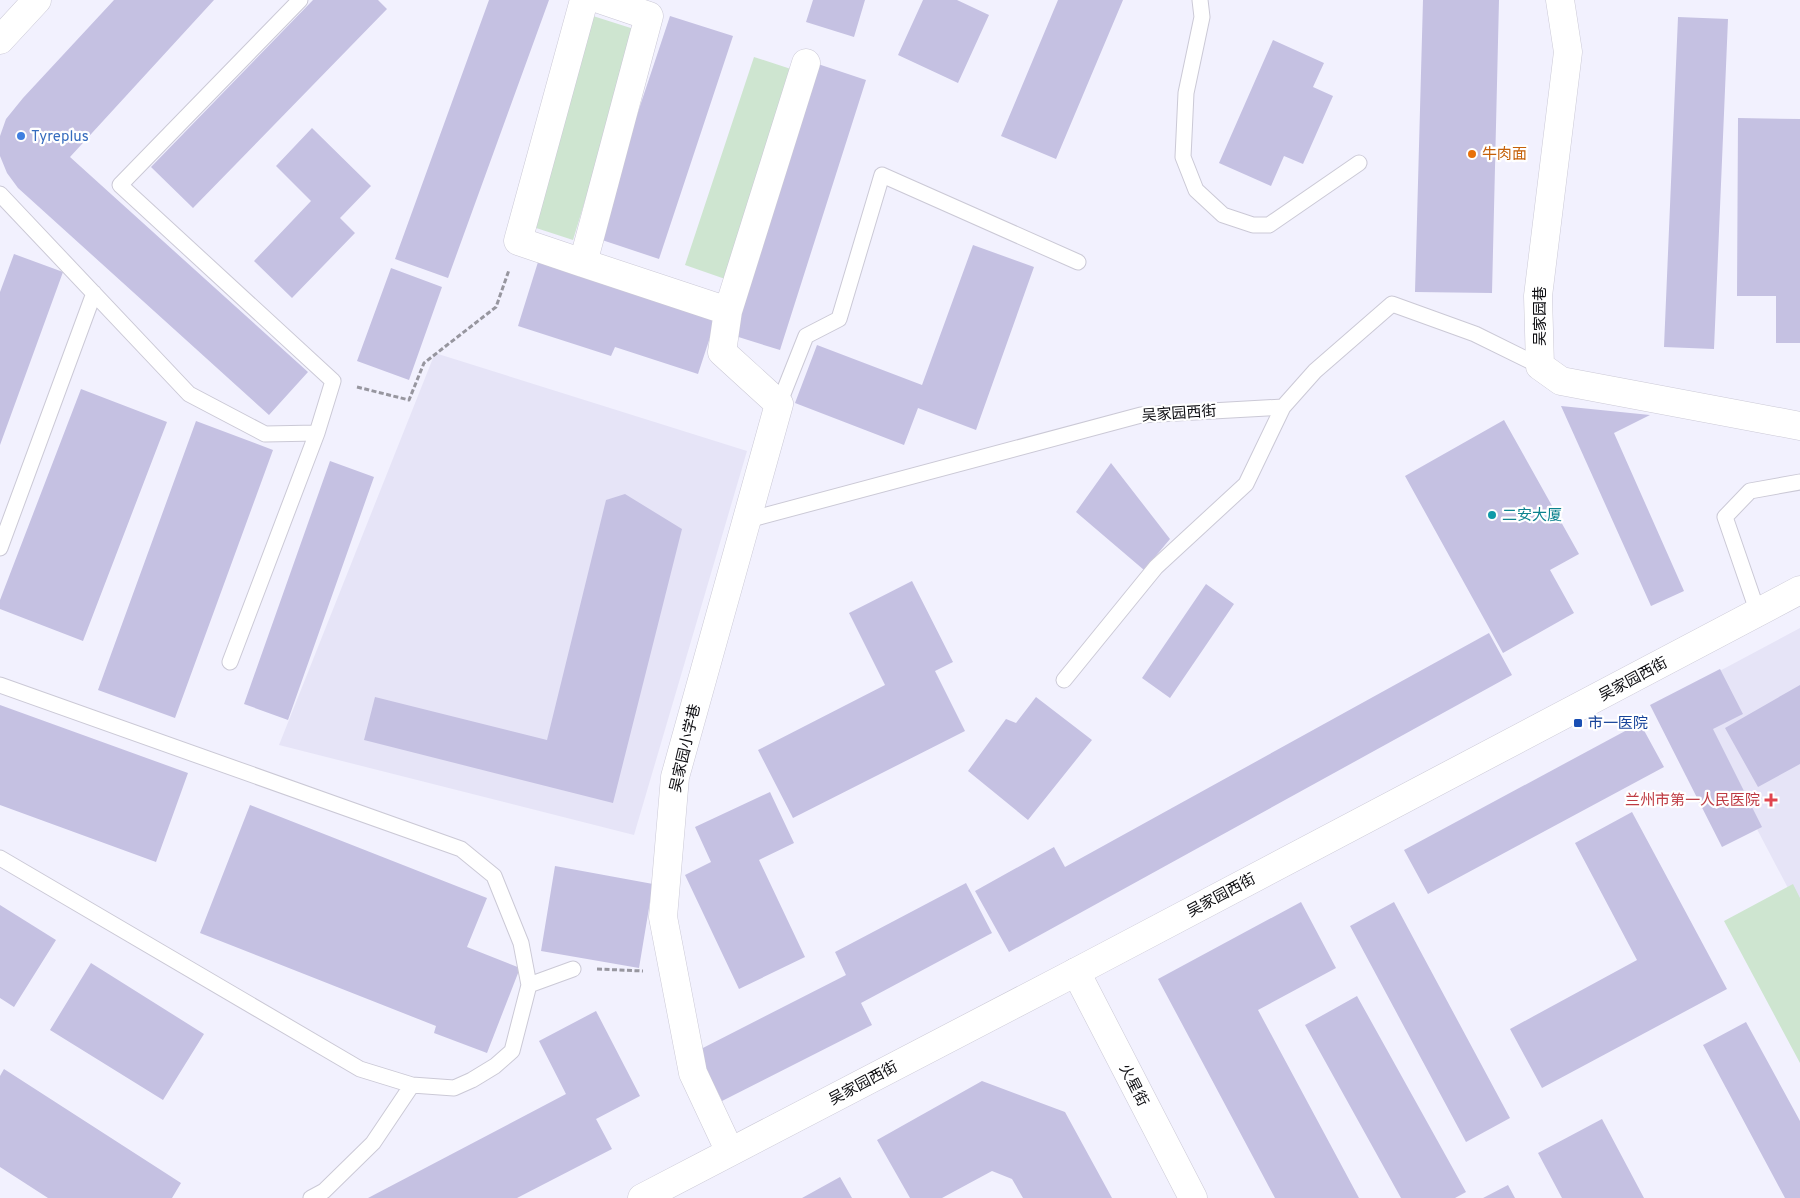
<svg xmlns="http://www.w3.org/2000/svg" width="1800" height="1198" font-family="Overpass,'Noto Sans SC',sans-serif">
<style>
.built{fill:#e6e4f7}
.green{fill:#cee5d0}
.building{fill:#c5c1e2}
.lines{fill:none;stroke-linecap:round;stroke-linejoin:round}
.service-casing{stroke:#cbc9d6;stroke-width:17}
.minor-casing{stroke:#cbc9d6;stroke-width:29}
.tertiary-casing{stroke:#cbc9d6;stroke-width:29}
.path{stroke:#97969f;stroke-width:3;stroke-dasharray:5 2.5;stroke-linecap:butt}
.service{stroke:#fff;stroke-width:15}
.minor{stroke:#fff;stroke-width:28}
.tertiary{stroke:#fff;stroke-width:28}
.shop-dot{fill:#3f7fe0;stroke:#fff;stroke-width:2}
.food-dot{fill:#e8710a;stroke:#fff;stroke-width:2}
.culture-dot{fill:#0f9aa8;stroke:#fff;stroke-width:2}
.transit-dot{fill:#1a4fb4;stroke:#fff;stroke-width:2}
.health-dot{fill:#e0444e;stroke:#fff;stroke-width:2}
.labels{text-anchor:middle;stroke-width:4.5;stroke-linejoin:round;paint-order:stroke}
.shop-label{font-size:15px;fill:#366cbe;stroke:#fff;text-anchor:start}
.food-label{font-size:15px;fill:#c56008;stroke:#fff;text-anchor:start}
.street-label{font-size:15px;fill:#0c0c10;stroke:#fff}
.culture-label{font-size:15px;fill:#0d838f;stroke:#fff;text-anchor:start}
.transit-label{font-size:15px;fill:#164399;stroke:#fff;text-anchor:start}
.health-label{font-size:15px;fill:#be3a42;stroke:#fff;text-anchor:end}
</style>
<rect width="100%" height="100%" fill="#f2f1fe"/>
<!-- built -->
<path class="built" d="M435 353 747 451 634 835 279 745Z
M1800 628V911L1684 690Z"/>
<!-- green -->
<path class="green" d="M593 16 637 30 573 240 530 226Z
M754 57 797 71 728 280 685 265Z
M1793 884 1800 898V1063L1724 921Z"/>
<!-- building -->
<path class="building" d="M114 0H214L70 157 308 372 269 415 18 188 7 173 0 156V136L6 119 23 98Z
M313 0H378L387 9 193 208 151 167Z
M489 0H549L448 278 395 259Z
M813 0H865L854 37 806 22Z
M923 0H957L989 15 958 83 898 55Z
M1058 0H1123L1056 159 1001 136Z
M1423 0H1499L1492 293 1415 292Z
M670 16 733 36 659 259 596 238Z
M1678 17 1728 19 1714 349 1664 347Z
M1273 40 1324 63 1313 87 1333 96 1303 164 1284 156 1271 186 1219 163Z
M818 64 866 80 780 350 732 335Z
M1738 118 1800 119V343H1776V296H1737Z
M312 128 371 186 340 218 355 233 292 298 254 261 311 201 276 166Z
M973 245 1034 267 976 430 918 408 904 445 795 403 817 345 922 385Z
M14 254 63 272 0 445V292Z
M538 262 716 319 698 374 615 347 611 356 518 326Z
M391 268 442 287 409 380 357 361Z
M81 389 167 422 83 641 0 609V600Z
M1561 406 1650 415 1614 433 1684 591 1651 606Z
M1504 420 1579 554 1550 570 1574 613 1503 653 1405 476Z
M196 421 273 450 175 718 98 690Z
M330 461 374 477 288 720 244 704Z
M1111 463 1170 539 1144 570 1076 512Z
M625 494 682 529 613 803 364 740 375 697 547 740 606 500Z
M912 581 953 662 935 671 965 731 793 818 758 750 885 685 849 613Z
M1206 584 1234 604 1170 698 1142 678Z
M1489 633 1512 675 1009 952 975 891 1054 847 1065 867Z
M1720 669 1743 714 1713 729 1762 827 1722 847 1650 705Z
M1800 685V764L1758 787 1725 728Z
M1036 697 1092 740 1028 820 968 771 1006 719 1016 723Z
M0 705 188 773 156 862 0 805Z
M1640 723 1664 767 1428 894 1404 850Z
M770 792 794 843 759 860 805 957 739 989 685 875 711 862 695 827Z
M250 805 487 898 467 947 520 968 487 1053 434 1033 436 1026 200 933Z
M1632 812 1727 989 1542 1088 1510 1029 1637 960 1575 843Z
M555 866 653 884 639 968 541 951Z
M966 883 992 933 861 1003 872 1025 722 1101 697 1051 846 975 835 952Z
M1301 902 1336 968 1258 1010 1359 1198H1275L1158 979Z
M1394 902 1510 1118 1466 1142 1350 926Z
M0 905 56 940 14 1007 0 998Z
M91 963 204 1034 163 1100 50 1030Z
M1357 996 1466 1192 1455 1198H1401L1305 1025Z
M596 1011 640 1096 596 1119 612 1149 517 1198H368L566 1094 539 1041Z
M1746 1022 1800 1121V1198H1785L1703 1045Z
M4 1069 181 1183 172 1198H48L0 1167V1076Z
M982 1081 1065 1112 1112 1198H1023L1012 1179 992 1171 942 1198H910L877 1140Z
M1602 1119 1644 1198H1562L1538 1153Z
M840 1177 852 1198H802Z
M1508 1185 1515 1198H1483Z"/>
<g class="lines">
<!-- service casing -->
<g class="service-casing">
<path id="service" d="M1200 0 1202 17 1186 93 1183 157 1196 190 1223 215 1253 225H1269L1359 163
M0 194 189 394 265 434 317 433 333 381 120 185 300 0
M779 404 806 336 839 319 882 175 1078 262
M748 520 1141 415 1283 407 1315 371 1392 304 1475 334 1540 366
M0 548 94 293
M1758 613 1725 517 1750 491 1800 482
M230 662 317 433
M1064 680 1156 567 1246 484 1283 407
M0 685 461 849 494 876 521 943 529 985 512 1051 495 1066 472 1080 454 1088 412 1085 360 1069 0 858
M529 985 573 969
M311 1198 324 1191 373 1143 412 1085"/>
</g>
<!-- minor casing -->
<g class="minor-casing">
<path id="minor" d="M584 0 518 241 583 263 649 16 602 0
M1560 0 1568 52 1538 296 1540 366 1561 381 1800 426
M0 40 37 0
M583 263 728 311 722 352 779 404 675 777 663 917 693 1073 730 1152
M728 311 806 63
M642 1198 1076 972 1800 590"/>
</g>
<!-- tertiary casing -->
<g class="tertiary-casing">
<path id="tertiary" d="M1076 972 1193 1198"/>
</g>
<!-- path -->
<path class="path" d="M357 387 409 400 424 363 496 307 509 270
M597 969 643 971"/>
<!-- service -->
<use href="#service" class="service"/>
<!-- minor -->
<use href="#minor" class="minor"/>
<!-- tertiary -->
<use href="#tertiary" class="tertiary"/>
</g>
<!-- markers -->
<circle class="shop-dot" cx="21" cy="136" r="5"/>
<circle class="food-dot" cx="1472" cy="154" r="5"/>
<circle class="culture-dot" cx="1492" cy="515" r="5"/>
<rect class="transit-dot" x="1573" y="718" width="10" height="10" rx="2.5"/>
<path class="health-dot" d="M1768.5 792.5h5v5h5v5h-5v5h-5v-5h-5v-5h5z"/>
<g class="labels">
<!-- shop labels -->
<g class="shop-label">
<text x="31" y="141">Tyreplus</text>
</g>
<!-- food labels -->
<g class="food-label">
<text x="1482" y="159">牛肉面</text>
</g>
<!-- street labels -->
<g class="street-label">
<text transform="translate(1540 316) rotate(-90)" y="5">吴家园巷</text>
<text transform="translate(1179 413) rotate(-4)" y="5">吴家园西街</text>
<text transform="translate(1633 679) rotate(-28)" y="5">吴家园西街</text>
<text transform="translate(685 748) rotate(-77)" y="5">吴家园小学巷</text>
<text transform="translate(1221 895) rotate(-28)" y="5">吴家园西街</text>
<text transform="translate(863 1083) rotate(-28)" y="5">吴家园西街</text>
<text transform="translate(1134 1085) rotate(63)" y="5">火星街</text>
</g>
<!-- culture labels -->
<g class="culture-label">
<text x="1502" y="520">二安大厦</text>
</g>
<!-- transit labels -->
<g class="transit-label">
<text x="1588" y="728">市一医院</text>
</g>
<!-- health labels -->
<g class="health-label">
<text x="1760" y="805">兰州市第一人民医院</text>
</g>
</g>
</svg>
